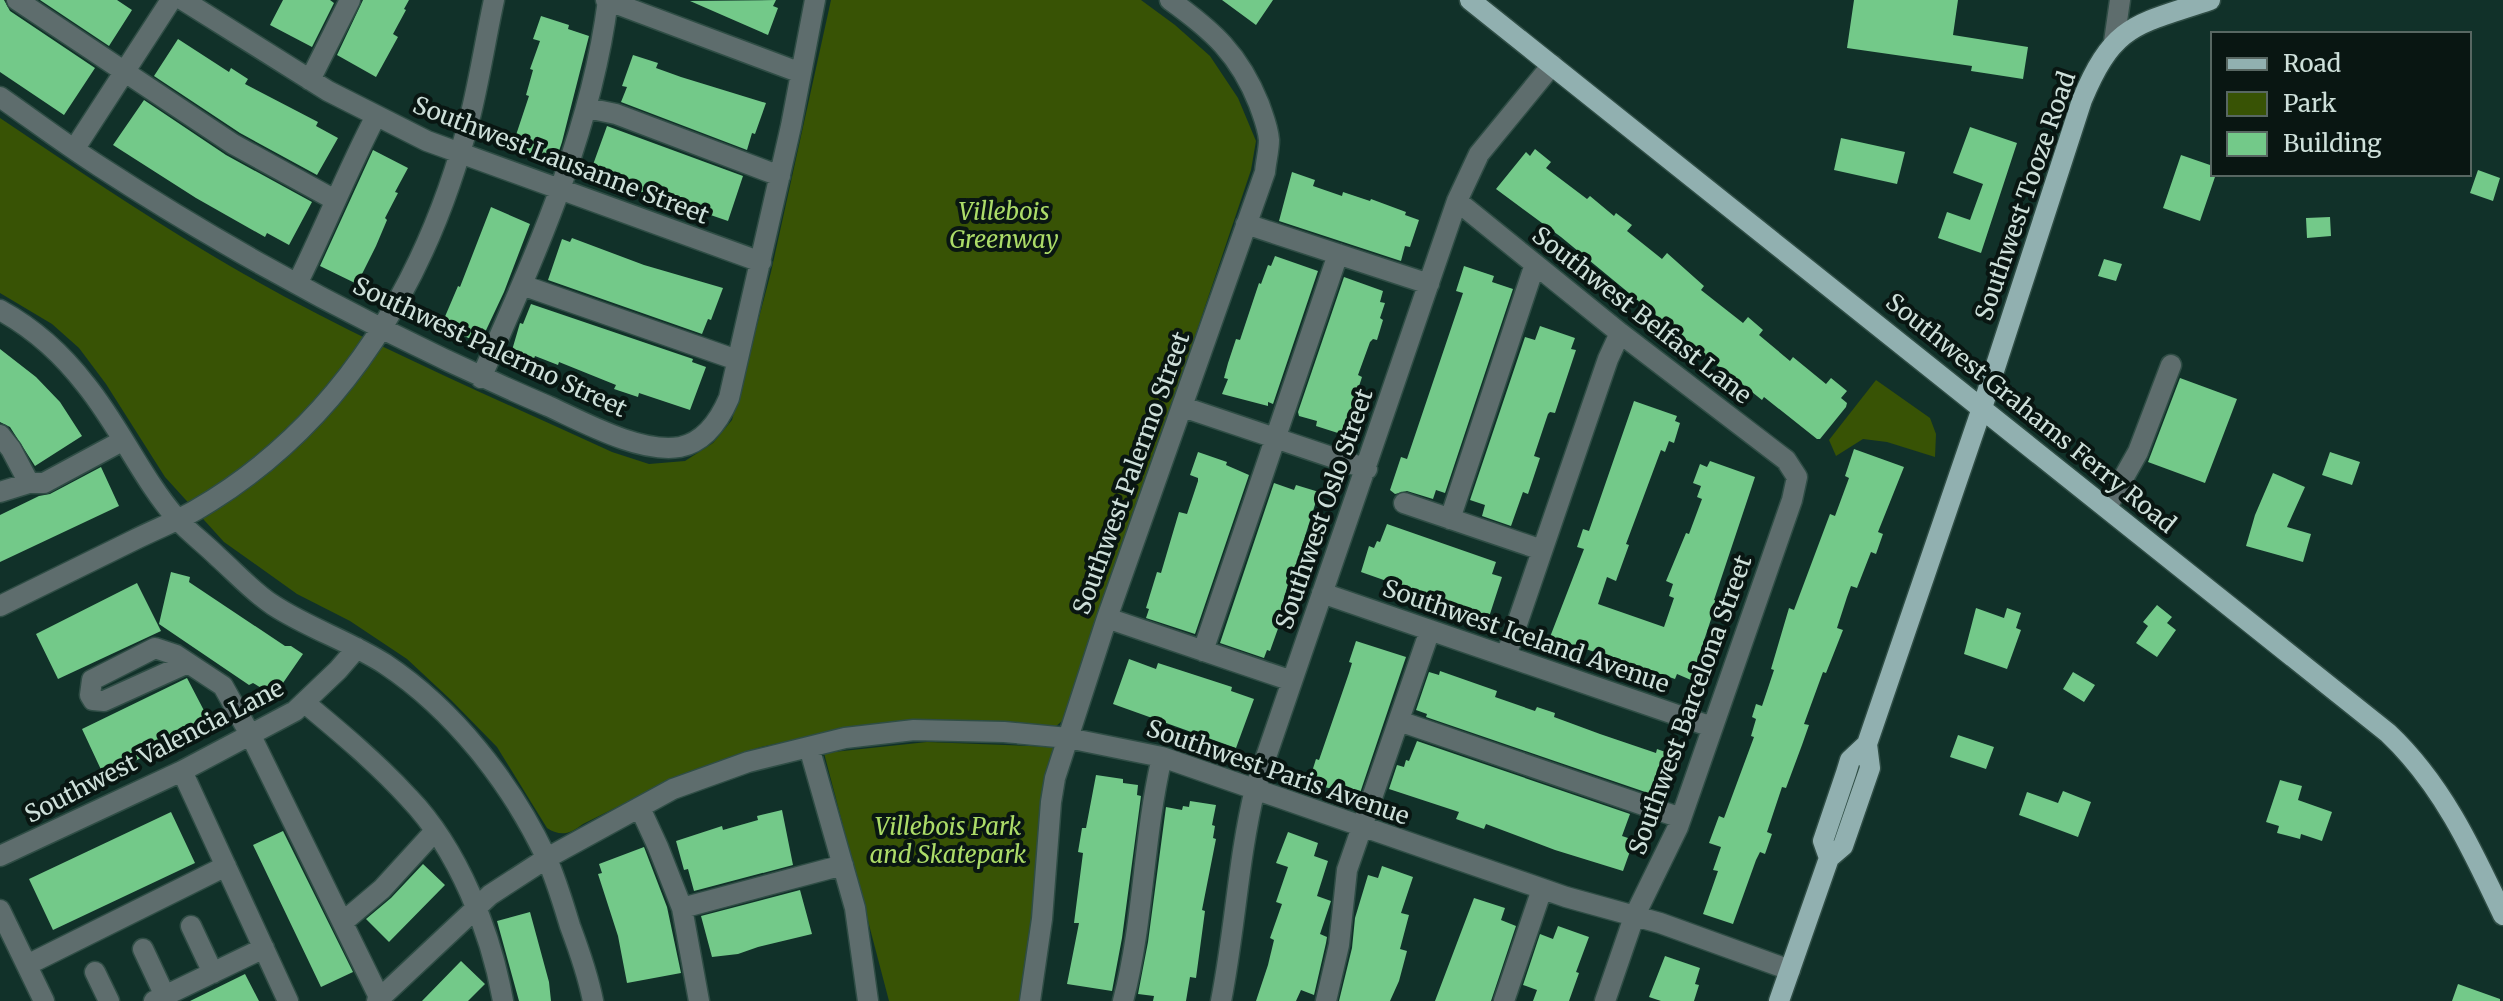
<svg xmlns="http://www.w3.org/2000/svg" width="2503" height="1001" font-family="Merriweather,serif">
<rect width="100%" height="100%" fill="#113129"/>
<path fill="#385305" d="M831 0H1141L1175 25 1210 56 1238 98 1256 141 1251 170 1074 696 1067 717 1055 727 830 732 761 747 713 763 659 786 583 824C570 834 561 837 547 828L497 747 451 700 407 659 350 621 297 594 224 542 165 477 106 384 79 348 52 324 0 293V118C76 169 151 220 230 266 352 337 483 393 612 452L649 464 685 461 713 443 732 420 771 272Z
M1876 380 1930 418 1936 434 1935 457 1887 442 1863 439 1836 456 1829 440Z
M927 742 1055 747 1038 912 1025 1001H889L824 753Z"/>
<path fill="#73c989" d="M0 0H4L10 11 95 68 64 115 0 72Z
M40 0H117L132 10 109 46Z
M283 0H330L334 3 312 47 270 25Z
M363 0H409L404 9 406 10 393 34 398 37 376 77 337 55Z
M776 0 773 6 778 8 768 35 690 1Z
M1222 0H1273L1256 25Z
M1854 0H1958L1953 35 2028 47 2023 79 1971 71 1972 66 1847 48Z
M541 16 569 25 568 29 589 36 562 142 556 160 552 159 551 163 519 153 520 150 512 147 529 96 526 95 533 70 530 69 540 41 533 39Z
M178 39 229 72 231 68 248 79 245 84 318 122 316 126 338 138 317 175 240 133 154 76Z
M633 55 658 63 656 68 681 77 766 103 755 134 752 133 747 150 621 102 627 87 622 86Z
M144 100 226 155 312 202 289 245 267 233 265 237 196 198 113 145Z
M607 126 743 176 728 221 696 210 695 215 670 206 671 203 590 173Z
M1970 127 2017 143 1981 253 1938 238 1947 212 1970 220 1983 184 1953 173Z
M1841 138 1905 152 1897 184 1834 170Z
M1535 149 1551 162 1546 168 1587 199 1590 196 1614 216 1616 213 1632 225 1627 231 1662 259 1667 253 1704 286 1701 290 1743 323 1748 317 1763 330 1759 335 1790 361 1793 357 1826 384 1831 378 1847 391 1841 398 1847 403 1846 407 1820 439H1817L1764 397 1762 400 1733 377 1732 378 1561 237 1496 189 1526 152 1530 156Z
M373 150 408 168 395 192 398 193 385 218 387 220 376 246 357 284 320 266Z
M2181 155 2213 166V174H2216L2200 221 2163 208Z
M2478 170 2500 178 2493 201 2470 193Z
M1292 172 1315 180 1313 186 1342 196 1343 192 1370 201 1371 199 1406 212 1405 215 1419 220 1410 247 1405 246 1401 261 1279 221Z
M491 207 530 224 504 292 480 343 441 326 458 286 460 287Z
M2330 217 2331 236 2307 238 2306 218Z
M572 238 644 265 723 288 711 320 708 319 702 334 548 280 562 239 570 242Z
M1275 256 1318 271 1273 404 1268 402V406L1222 394 1228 379 1224 378 1228 363 1236 339 1240 340 1259 283 1261 284 1268 265 1271 266Z
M2104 259 2122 264 2116 281 2098 276Z
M1464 266 1494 276 1492 282 1513 289 1445 493 1436 490 1433 499 1407 491 1395 494 1390 490 1401 457 1407 459 1463 293 1456 291Z
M1344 277 1383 291 1380 302 1385 303 1380 318 1383 320 1377 340 1373 339 1370 342 1358 375 1362 377 1348 420 1346 419 1341 434 1316 426 1317 421 1299 416 1298 412Z
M531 304 693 359 692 362 706 367 690 410 639 393 638 397 614 389 616 385 559 362 558 365 535 356 532 364 510 357 520 323 523 324Z
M1540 326 1575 338 1571 349 1576 350 1555 413 1550 412 1548 414 1534 456 1540 458 1528 494 1523 492 1511 526 1482 516 1485 505 1470 500 1525 337 1535 340Z
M0 349 36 377 60 402 82 436 35 466 10 427 0 422Z
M2180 378 2237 399 2205 483 2148 462Z
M1634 401 1677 416 1675 421 1680 423 1674 443 1669 441 1665 452 1661 450 1626 544 1629 545 1616 581 1607 577 1598 604 1664 627 1674 598 1669 596 1673 584 1666 581 1686 533 1689 534 1702 499 1697 497 1701 486 1693 483 1700 464 1707 467 1710 461 1755 477 1714 600 1717 601 1691 680 1677 674 1675 679 1550 637 1584 549 1577 547 1583 529 1589 531Z
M1854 449 1904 467 1878 532 1883 534 1876 554 1871 552 1857 588 1851 586 1847 597 1837 628 1843 630 1826 673 1823 672 1804 724 1809 725 1802 745 1786 788 1782 787 1767 832 1772 834 1765 854 1760 852 1756 860 1733 924 1703 914 1718 871 1713 870 1721 847 1709 843 1719 816 1724 818 1754 737 1751 736 1756 719 1752 717 1756 704 1762 706 1774 670 1771 669 1789 608 1794 610 1830 514 1835 516 1849 478 1845 476Z
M1198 452 1227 462 1226 465 1249 475 1195 634 1146 618 1149 609 1146 608 1157 572 1161 573 1179 512 1187 514 1198 481V478L1190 475Z
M2330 452 2360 462 2352 485 2322 475Z
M101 467 119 506 0 562V515L39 496 50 494Z
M2273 473 2305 487 2287 527 2311 534 2303 562 2246 546 2255 515Z
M1274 483 1294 490 1296 485 1319 492 1301 549 1305 551 1298 573 1293 571 1291 574 1281 608 1285 609 1270 651 1267 650 1264 658 1220 643Z
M1387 524 1496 562 1492 574 1502 577 1489 617 1361 572 1369 546 1374 548 1377 541 1380 542Z
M171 572 190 577 189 582 285 646H291L303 654 274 696 253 683 249 685 159 624Z
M137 583 161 631 58 679 36 634Z
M2157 605 2172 617 2167 623 2176 630 2157 657 2136 643 2148 626 2143 622Z
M1976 608 2004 618 2007 608 2021 613 2016 628 2021 630 2007 669 1964 654Z
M1356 641 1406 657 1359 796 1313 784 1315 780 1310 778 1316 759 1319 760 1349 673 1352 663 1349 662Z
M1129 659 1156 669 1158 663 1232 687 1231 691 1254 699 1236 748 1113 704Z
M1440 671 1497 691 1495 697 1535 711 1537 707 1555 713 1554 717 1600 734 1656 753 1657 749 1671 754 1657 796 1426 717 1427 714 1416 710 1429 672 1439 675Z
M2073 672 2095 685 2084 702 2063 689Z
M187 678 211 724 104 776 82 729Z
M1958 735 1994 747 1986 769 1950 757Z
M1417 741 1630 814 1622 836 1634 840 1623 871 1555 850 1486 824 1484 829 1456 819 1459 812 1389 789 1397 765 1404 767 1406 760 1409 761Z
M1096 775 1123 779V783L1138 785 1137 795 1141 796 1122 938 1112 991 1067 984 1079 923H1074L1083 853 1078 852 1082 828H1086Z
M2280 780 2302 786 2298 800 2332 812 2322 841 2301 834 2300 839 2277 833 2279 826 2266 822Z
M2063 791 2091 802 2078 837 2019 815 2027 792 2058 803Z
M1190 801 1216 805 1212 825 1215 826 1213 838 1216 839 1202 910 1205 911 1196 978 1190 977 1186 1001H1153L1154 996 1138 994 1148 942 1166 807 1182 810 1183 806 1189 807Z
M782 810 793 865 694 891 688 869 684 870 676 841 722 826 723 830 758 820 757 816Z
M171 812 195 863 53 930 29 879Z
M283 831 353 972 321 987 253 845Z
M1288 832 1318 843 1314 856 1328 861 1317 896 1331 901 1320 934 1327 937 1326 943 1314 995 1301 990 1296 1001H1256L1268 965 1274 940 1270 938 1282 904 1276 902 1288 867 1276 863Z
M644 847 667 907 681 973 627 983 618 936 598 874 602 873 599 864Z
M423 864 445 885 389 942 366 919 391 898Z
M1382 866 1413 877 1401 913 1409 915 1400 949 1407 951 1399 981 1390 1001H1339L1352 948 1355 918 1368 875 1378 878Z
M800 890 812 934 758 947 738 954 712 957 701 916Z
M1474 898 1505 908 1501 920 1516 926 1491 1001H1435Z
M530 912 549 982 551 1001H519L497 921Z
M1558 926 1589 937 1576 972 1579 973 1569 1001H1533L1537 990 1523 985 1540 934 1553 939Z
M1665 956 1700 968 1695 984 1699 985 1694 1001H1661L1649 997Z
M461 961 485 984 468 1001H422Z
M245 974 259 1001H190Z
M2458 984 2500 999V1001H2452Z"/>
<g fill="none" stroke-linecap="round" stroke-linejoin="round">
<defs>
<path id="minor" d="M17 0 233 144 335 200
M183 0 328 91 427 141 761 262
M606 0 801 73
M2114 42 2120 0
M310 80 350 0
M0 97C33 120 66 145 99 166 242 259 392 339 548 406 583 422 641 454 680 447 705 442 720 419 729 398L791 126 815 0
M587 108 616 114 780 176
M75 148 171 0
M1457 201 1620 333 1786 460 1797 477 1792 500 1678 827 1634 917 1605 1001
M1246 224 1429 284
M297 284C325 228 347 171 376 116
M522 285 737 360
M0 310C33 328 63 355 86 385 120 427 142 479 178 520 190 533 205 544 218 557 236 573 253 592 273 605 308 628 349 641 385 664 454 710 511 783 546 857 556 879 563 903 570 926 579 950 588 975 593 1001
M481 378C535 255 591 134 608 0
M1183 407 1367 469
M0 435 11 449 29 483
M0 492 29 483H44L122 441
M1404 503 1542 550
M2107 507 2138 452 2171 365
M1450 519 1535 264
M1322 593 1712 727
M0 606C45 584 91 561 136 539 156 529 177 521 196 510 344 424 430 276 471 113 480 76 486 37 494 0
M1107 618 1292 681
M1203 651 1338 254
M1506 656 1608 359 1620 333
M188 663 104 701 93 700 90 695 92 680 155 648 176 655 223 686 251 736 381 1001
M305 703C341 733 377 763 409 798 458 849 491 932 503 1001
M1399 721 1681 818
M809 747 855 908 868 1001
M182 771 288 1001
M640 808 658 847 682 908 699 1001
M0 856 182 771 295 711 338 670 357 648
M682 908 843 865
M0 910 44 1001
M343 922 382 889 435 831
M191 926 213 973
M143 949 165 996
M27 965 226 866
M95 972 109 1001
M154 1001 264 948
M377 1001 490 895 547 858 673 789 748 762 845 738 914 730 1004 732 1068 738 1162 757 1566 897 1660 923 1790 970
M1030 1001 1042 919 1051 802 1055 778 1107 618 1265 172C1266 161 1269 150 1269 140 1268 127 1263 116 1259 104 1239 54 1213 31 1170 0
M1123 1001C1144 921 1143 838 1162 757
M1221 1001C1235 931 1238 859 1255 789L1457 201 1479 154 1552 65
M1326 1001 1339 945 1347 870 1430 630
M1504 1001 1542 889"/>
<path id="major" d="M1470 0 2388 733C2442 784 2472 849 2503 915
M1829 858 1823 841 1846 773 1850 760 1867 744
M1779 1001 1829 858 1843 846 1870 768 1867 744 1982 408 2082 100C2114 23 2136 25 2210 0"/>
</defs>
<use href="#minor" stroke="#2f4d45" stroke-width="23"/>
<use href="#major" stroke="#2f4d45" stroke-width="23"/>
<use href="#minor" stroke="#5e6d6d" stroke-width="20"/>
<use href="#major" stroke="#91b0b0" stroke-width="20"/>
</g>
<g text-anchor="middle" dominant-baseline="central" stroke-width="8" stroke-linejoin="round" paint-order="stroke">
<g font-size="24" fill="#cee0da" stroke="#091612">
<text transform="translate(561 160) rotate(21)">Southwest Lausanne Street</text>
<text transform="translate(2025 196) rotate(-71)">Southwest Tooze Road</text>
<text transform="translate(1642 315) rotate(38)">Southwest Belfast Lane</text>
<text transform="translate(490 347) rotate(25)">Southwest Palermo Street</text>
<text transform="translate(2031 413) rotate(39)">Southwest Grahams Ferry Road</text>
<text transform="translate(1131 473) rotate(-70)">Southwest Palermo Street</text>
<text transform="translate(1324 509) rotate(-71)">Southwest Oslo Street</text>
<text transform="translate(1526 636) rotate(19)">Southwest Iceland Avenue</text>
<text transform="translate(1690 705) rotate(-70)">Southwest Barcelona Street</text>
<text transform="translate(154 751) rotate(-27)">Southwest Valencia Lane</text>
<text transform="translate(1278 772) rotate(19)">Southwest Paris Avenue</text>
</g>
<g font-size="24" font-style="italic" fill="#acdc68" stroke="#091612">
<text x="1004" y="211">Villebois<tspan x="1004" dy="28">Greenway</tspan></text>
<text x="948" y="826">Villebois Park<tspan x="948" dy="28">and Skatepark</tspan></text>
</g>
</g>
<rect x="2211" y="32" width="260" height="144" fill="#091612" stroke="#586762" stroke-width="2"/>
<rect x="2227" y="58" width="40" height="12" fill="#91b0b0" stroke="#586762" stroke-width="2"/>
<text x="2283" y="72" font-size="24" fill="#cee0da">Road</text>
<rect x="2227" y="92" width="40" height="24" fill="#385305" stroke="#586762" stroke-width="2"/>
<text x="2283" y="112" font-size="24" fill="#cee0da">Park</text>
<rect x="2227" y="132" width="40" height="24" fill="#73c989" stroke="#586762" stroke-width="2"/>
<text x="2283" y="152" font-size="24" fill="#cee0da">Building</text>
</svg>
